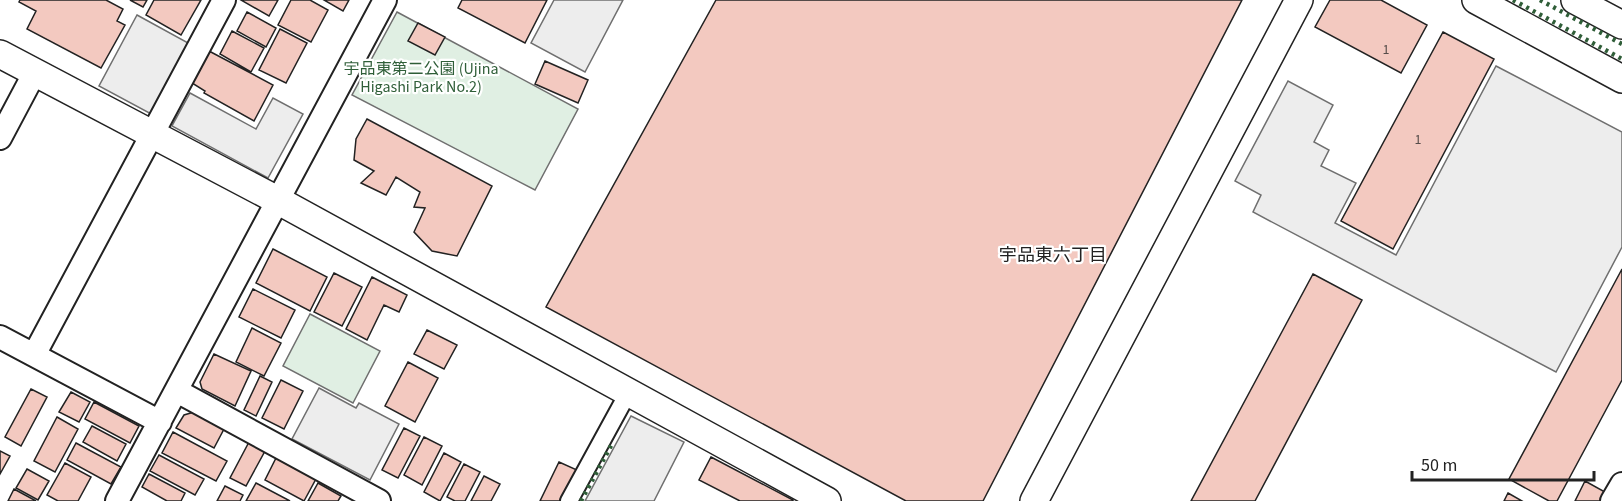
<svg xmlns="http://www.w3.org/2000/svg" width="1622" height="501" font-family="'Source Sans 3','Noto Sans JP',sans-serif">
<rect width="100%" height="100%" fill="#fff"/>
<path fill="#e0efe3" stroke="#6f6f6f" stroke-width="1.5" d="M397 12 578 109 535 190 352 95Z
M310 314 380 351 353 403 283 366Z"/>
<path fill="#ededed" stroke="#6f6f6f" stroke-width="1.5" d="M554 0H623L585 72 531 43Z
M137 15 190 44 153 115 99 86Z
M1496 66 1622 132V247L1556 372 1253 212 1261 195 1235 181 1288 81 1333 105 1314 142 1329 150 1321 166 1356 183 1335 223 1396 255Z
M190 93 256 129 273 98 303 114 268 178 172 126Z
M319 388 356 408 359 403 399 424 370 480 292 439Z
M631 416 684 442 654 501H585Z"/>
<path fill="#f3c9c0" stroke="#222" stroke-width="1.5" d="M20 0H106L123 9 117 21 125 25 101 68 27 29 36 11 19 2Z
M130 0H147L143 7Z
M154 0H201L181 35 146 15Z
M241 0H278L269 16Z
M291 0H310L328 10 311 42 278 25Z
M324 0H349L343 11Z
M462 0H547L525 43 458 8Z
M716 0H1242L983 501H906L546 307Z
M1330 0H1381L1427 25 1401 73 1315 27Z
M247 12 276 28 266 47 237 31Z
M418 23 445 37 435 55 408 41Z
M280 29 307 43 286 83 259 70Z
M232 31 264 48 251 72 220 54Z
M1443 32 1494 59 1393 249 1341 221Z
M209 51 273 85 254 121 204 93 205 91 192 83Z
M545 61 588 80 578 103 535 84Z
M367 119 492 186 457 256 432 251 414 232 425 208 414 207 420 192 396 177 386 195 361 183 374 171 354 160 356 139Z
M273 249 327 277 310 311 256 283Z
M1622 269V380L1557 501H1549L1509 479Z
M334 273 362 287 342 326 314 312Z
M1313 274 1362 300 1255 501H1191Z
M372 277 407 295 399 312 384 305 367 340 346 329Z
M253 289 295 310 281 338 239 317Z
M252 328 281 343 264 376 236 362Z
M427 330 457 345 444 369 414 354Z
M214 354 251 371 235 406 202 389 200 382Z
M408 362 438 378 415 422 385 406Z
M260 376 272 382 256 416 244 410Z
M281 380 303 391 284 429 262 418Z
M31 389 47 397 21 446 5 437Z
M71 392 90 402 79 422 59 412Z
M94 402 139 426 130 443 85 419Z
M194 412 224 429 214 448 176 428 184 415Z
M57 417 78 429 55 472 34 461Z
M92 426 126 444 117 461 83 442Z
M404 428 420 436 398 478 382 470Z
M173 432 227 461 216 481 162 453Z
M424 437 442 446 422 485 404 475Z
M249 442 265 451 246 486 230 478Z
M76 443 121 467 111 484 67 460Z
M0 451 10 456 0 474Z
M444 453 461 462 440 501 424 492Z
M159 455 204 479 195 495 150 471Z
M277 456 317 477 304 501 265 480Z
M711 457 793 500V501H740L699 480Z
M559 462 577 470 562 501H540Z
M65 463 91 477 78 501H58L47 495Z
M464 464 480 472 465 501H455L447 497Z
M27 469 49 481 38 500 16 488Z
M149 474 185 493 181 501H167L142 487Z
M484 476 500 484 491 501H471Z
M1585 481 1605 492 1601 501H1575Z
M256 483 290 501H246Z
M318 483 341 496 338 501H308Z
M225 486 243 495 240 501H217Z
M14 489 36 501H8Z
M1508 493 1522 501H1504Z"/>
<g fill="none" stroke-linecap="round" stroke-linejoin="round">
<defs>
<path id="pedestrian" d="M569 501 628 393"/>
<path id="minor" d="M0 138 35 72
M0 337 160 422
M34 355 224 0
M177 391 379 501
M117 501 385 0
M1612 501 1622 484"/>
<path id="tertiary" d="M1476 0 1622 79
M1575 0 1622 25
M0 54 279 201 827 501
M1034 501 1299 0"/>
</defs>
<use href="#pedestrian" stroke="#222" stroke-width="20"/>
<use href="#minor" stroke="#222" stroke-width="26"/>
<use href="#tertiary" stroke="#222" stroke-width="30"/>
<use href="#pedestrian" stroke="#fff" stroke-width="16"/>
<use href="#minor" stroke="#fff" stroke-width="22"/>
<use href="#tertiary" stroke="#fff" stroke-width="27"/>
<path stroke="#2f5e38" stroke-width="4.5" stroke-dasharray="3 4.5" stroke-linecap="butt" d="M1513 0 1622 59
M1540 0 1622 44
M581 501 613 442"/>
</g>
<g text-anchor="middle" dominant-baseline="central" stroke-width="4.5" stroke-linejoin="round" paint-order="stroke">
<g font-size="14" fill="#564c4a">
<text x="1386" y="50">1</text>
<text x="1418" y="140">1</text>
</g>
<g font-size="16" fill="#2f5e38" stroke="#fff">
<text x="421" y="69">宇品東第二公園 (Ujina<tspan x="421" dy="18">Higashi Park No.2)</tspan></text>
</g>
<g font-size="18" fill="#222" stroke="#fff">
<text x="1053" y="255">宇品東六丁目</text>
</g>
</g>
<path d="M1412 471v9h182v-9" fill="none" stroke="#222222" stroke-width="3"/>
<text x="1421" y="471" font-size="18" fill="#222222" stroke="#ffffff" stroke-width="4.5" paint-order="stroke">50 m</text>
</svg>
